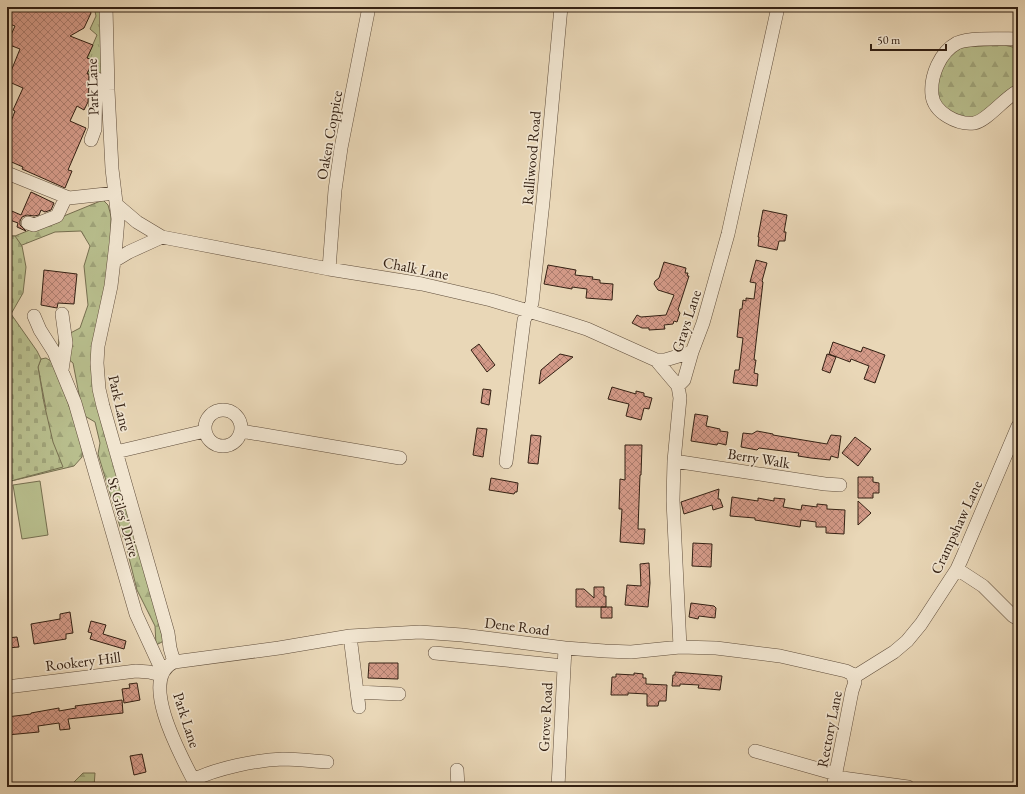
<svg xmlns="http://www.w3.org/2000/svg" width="1025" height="794" font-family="'EB Garamond',serif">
<defs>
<pattern id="grass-tufts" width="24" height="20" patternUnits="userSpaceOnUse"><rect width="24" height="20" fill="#b8be8d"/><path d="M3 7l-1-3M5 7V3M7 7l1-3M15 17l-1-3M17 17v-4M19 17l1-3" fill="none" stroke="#9fa379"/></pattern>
<pattern id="forest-firs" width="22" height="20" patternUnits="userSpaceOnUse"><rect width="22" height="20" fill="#b8be8d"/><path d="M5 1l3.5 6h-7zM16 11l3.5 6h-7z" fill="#9fa379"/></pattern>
<pattern id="cemetery-stones" width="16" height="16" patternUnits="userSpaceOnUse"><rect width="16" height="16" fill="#b8be8d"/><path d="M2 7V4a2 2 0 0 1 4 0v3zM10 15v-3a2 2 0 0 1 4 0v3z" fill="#9fa379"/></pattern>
<pattern id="building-cross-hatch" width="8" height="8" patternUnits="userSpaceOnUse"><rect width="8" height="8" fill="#d49a88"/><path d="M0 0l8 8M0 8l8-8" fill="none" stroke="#ad7d6e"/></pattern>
</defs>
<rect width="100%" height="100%" fill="#e9d7b7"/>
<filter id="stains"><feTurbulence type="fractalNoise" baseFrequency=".005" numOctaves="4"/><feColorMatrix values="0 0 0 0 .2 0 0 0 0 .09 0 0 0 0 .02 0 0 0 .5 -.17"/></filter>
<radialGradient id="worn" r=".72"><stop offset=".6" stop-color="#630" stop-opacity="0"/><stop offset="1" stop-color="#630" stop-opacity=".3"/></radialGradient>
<path fill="url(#grass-tufts)" stroke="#766f50" d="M94 7H100L103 111H98L97 78 87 74 93 61 87 58 97 35 90 29 96 16Z"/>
<path fill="url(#forest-firs)" stroke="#766f50" d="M1004 45 1017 48 1018 86 977 118 958 117 947 110 936 98V73L949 57 959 47Z
M103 200 108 205 111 216V255L92 374 163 639 162 642 156 645 155 626 137 590 127 550 98 454 100 443 95 422 83 415 73 363 58 351 59 339 80 328 88 305 84 266 90 246 81 231 55 232 7 251V236H15Z
M46 358 54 363 83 445 82 457 74 466 7 482 46 409 38 367 41 359Z
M83 773H95L94 787H69Z"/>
<path fill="url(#cemetery-stones)" stroke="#766f50" d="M7 236H15L22 246 26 267 23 293 11 314 37 351 41 359 38 367 44 403 53 442 63 467 7 482Z"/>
<path fill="#b8be8d" stroke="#766f50" d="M40 481 48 535 22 539 13 485Z"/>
<path fill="url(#building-cross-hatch)" stroke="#332013" d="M7 7H89L91 13 84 28 70 36 93 45 87 58 93 60 87 74H89L88 102 84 110 77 106 70 121 86 128 68 170 72 171 65 188 22 169 23 167 7 160V132L15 111 13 110 23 88 7 81 20 49 7 44 15 26 7 23Z
M31 192 54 203 51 210 45 212 41 210 39 215 34 216 27 215 22 217 20 221V225L26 231 17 227 18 223 7 219V209L21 215Z
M763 210 787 215 784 232H786L785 241H779L777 250 758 246 759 237H758Z
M756 260 767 263 762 281 763 282 754 360H756L754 373 758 374 757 386 733 383 735 370H739L743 338 737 337 740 309H742L743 300 746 301V298L754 299 756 283 750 282Z
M664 262 686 268 685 273H688L687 276H689L678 310 680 313 677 322 674 321 673 324 664 325 665 329 649 330V328H642L632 323 637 315 641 317 666 315 674 295 658 290 654 284 655 281 659 278Z
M548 265 576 270 575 275 593 277 592 279 600 280V283L613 284 612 300 586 298 587 289 572 287V289L544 284Z
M44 270 77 274 74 304 58 303 57 308 41 305Z
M833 342 861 352 863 347 885 355 875 383 864 379 869 366 851 359 850 362 829 354Z
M479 344 495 365 487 372 471 350Z
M560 354 573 357 539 384 541 370Z
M827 354 836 357 830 373 822 370Z
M612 387 636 394V391L644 393V396L652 398 649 409 644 408 641 420 626 416 629 404 608 399Z
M483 389 491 390 489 405 481 403Z
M695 414 708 416 706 426 720 429V431L728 432 726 445 718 443 717 445 691 441Z
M477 428 487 429 483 457 473 455Z
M757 431 773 434V435L827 444 831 435 841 436 838 458 831 456 830 460 811 458 798 456 799 453 759 448 757 450 741 447 743 433 752 434Z
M531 435 541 436 538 464 528 463Z
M855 437 871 449 858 466 842 453Z
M625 445H642L641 475H640L638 529H645L644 544 620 542 622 509H619L620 479 625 480Z
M858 477H873V482L879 483V493H873V498H858Z
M491 478 518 483 517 492H515L514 494 489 490Z
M719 489 718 499H720L723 507 713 510 712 505 684 514 681 502Z
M732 497 758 501V498L774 501V498L785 499 783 507 801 510 802 505 817 507V504L827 505V509L845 510 844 534 826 533V527H816V522L801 520 800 527 755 520V518L730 516Z
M858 501 871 513 858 525Z
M693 543 712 544 711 567 692 566Z
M649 563 650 583 648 607 625 605 627 585 641 586 640 564Z
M594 587H604V596H606V607H576V589H584L594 598Z
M691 603 714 606 716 608 715 618 699 616 698 619 689 617Z
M601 607H612V618H601Z
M70 612 73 633 66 634V639L34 644 31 624 60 619V614Z
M91 621 106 625 103 634 126 641 124 649 90 639 92 633 88 632Z
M17 637 19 647 7 648V638Z
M369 663H398V679L368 678Z
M675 672 722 676 720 690 698 688 699 685 680 684V686H672L673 675H675Z
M634 673 643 674V678H646V684L667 685 666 701H659L658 706H647V694L628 693V695H611L612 677H616V674L634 675Z
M137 683 140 700 124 703 122 689 130 688 129 684Z
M122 700 123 713 68 719 70 729 60 730 59 723 38 726 39 732 7 735V717L31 714V713L59 708V711L76 708 75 706Z
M142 754 146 772 134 775 130 756Z"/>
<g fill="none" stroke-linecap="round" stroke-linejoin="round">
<defs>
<path id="minor" d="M106 7 108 90 112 169 118 219 116 243 111 286 98 346 97 363 99 389 103 406 168 633 170 648 174 662
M1018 39C1003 39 970 37 957 43 940 52 930 76 932 95 934 113 958 125 974 123 987 121 1004 98 1018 91
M91 140 95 129 96 78
M7 173 69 198 115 193
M117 205 137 222 162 237
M28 223 34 225 57 216 66 197
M114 261 129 252 162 237 329 269 422 284 491 300 562 321 587 329 656 360 678 386
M329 269 335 190 341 148 369 7
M62 314 66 343 62 370
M34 316 40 330 54 352 75 403 136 614 159 664 164 669
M656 360H665L692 352
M678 386 684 380 692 352 703 323 728 234 778 7
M678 386 680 398 674 461 673 500 680 647
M205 428a18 18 0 1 1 36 0a18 18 0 1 1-36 0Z
M241 431 400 458
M116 452 205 431
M674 461 825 484 840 485
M506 462 524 320 532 303 543 202 561 7
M957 569 983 586 1013 616 1018 619
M350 636 357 692 399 694
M435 653 564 666
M854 677 894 652 907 641 921 624 957 569 962 558 1018 426
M7 687 136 671 149 672 161 675
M357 692 359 707
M755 751 836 774
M457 770 458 787
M835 777 908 787
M193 780C217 768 257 760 283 759 298 759 312 761 327 762
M197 787C185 763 136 679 174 662L279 648 350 636 420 632 462 635 565 648 605 651 631 652 680 647 716 648 780 656 846 671 852 674 855 682 852 691 844 732 833 787
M558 787 565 648"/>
</defs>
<use href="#minor" stroke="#604e3c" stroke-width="14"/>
<use href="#minor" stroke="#f1e5d0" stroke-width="13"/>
</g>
<g text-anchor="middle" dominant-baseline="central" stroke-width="3.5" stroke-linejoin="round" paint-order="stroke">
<g font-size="15" fill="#332013" stroke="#f1e5d0">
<text transform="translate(92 87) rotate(-92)">Park Lane</text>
<text transform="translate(329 135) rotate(-80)">Oaken Coppice</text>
<text transform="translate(531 158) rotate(-85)">Ralliwood Road</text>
<text transform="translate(416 268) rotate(11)">Chalk Lane</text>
<text transform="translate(686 321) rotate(-72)">Grays Lane</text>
<text transform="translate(120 403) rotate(77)">Park Lane</text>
<text transform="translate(759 458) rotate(9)">Berry Walk</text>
<text transform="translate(124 517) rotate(74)">St Giles' Drive</text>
<text transform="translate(956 527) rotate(-65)">Crampshaw Lane</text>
<text transform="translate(517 626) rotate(7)">Dene Road</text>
<text transform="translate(83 661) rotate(-7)">Rookery Hill</text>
<text transform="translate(545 717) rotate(-87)">Grove Road</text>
<text transform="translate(187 720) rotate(72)">Park Lane</text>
<text transform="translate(829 729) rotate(-79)">Rectory Lane</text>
</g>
</g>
<rect width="1025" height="794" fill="none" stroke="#e9d7b7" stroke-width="24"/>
<rect x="8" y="8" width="1009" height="778" fill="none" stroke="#332013" stroke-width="2"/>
<rect x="12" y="12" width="1001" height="770" fill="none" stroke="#332013"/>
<path d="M871 44v6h75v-6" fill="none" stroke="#332013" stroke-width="2"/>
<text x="877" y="44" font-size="12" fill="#332013" stroke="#f1e5d0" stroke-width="3" paint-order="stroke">50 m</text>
<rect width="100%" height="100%" filter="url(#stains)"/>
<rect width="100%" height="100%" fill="url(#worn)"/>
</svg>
